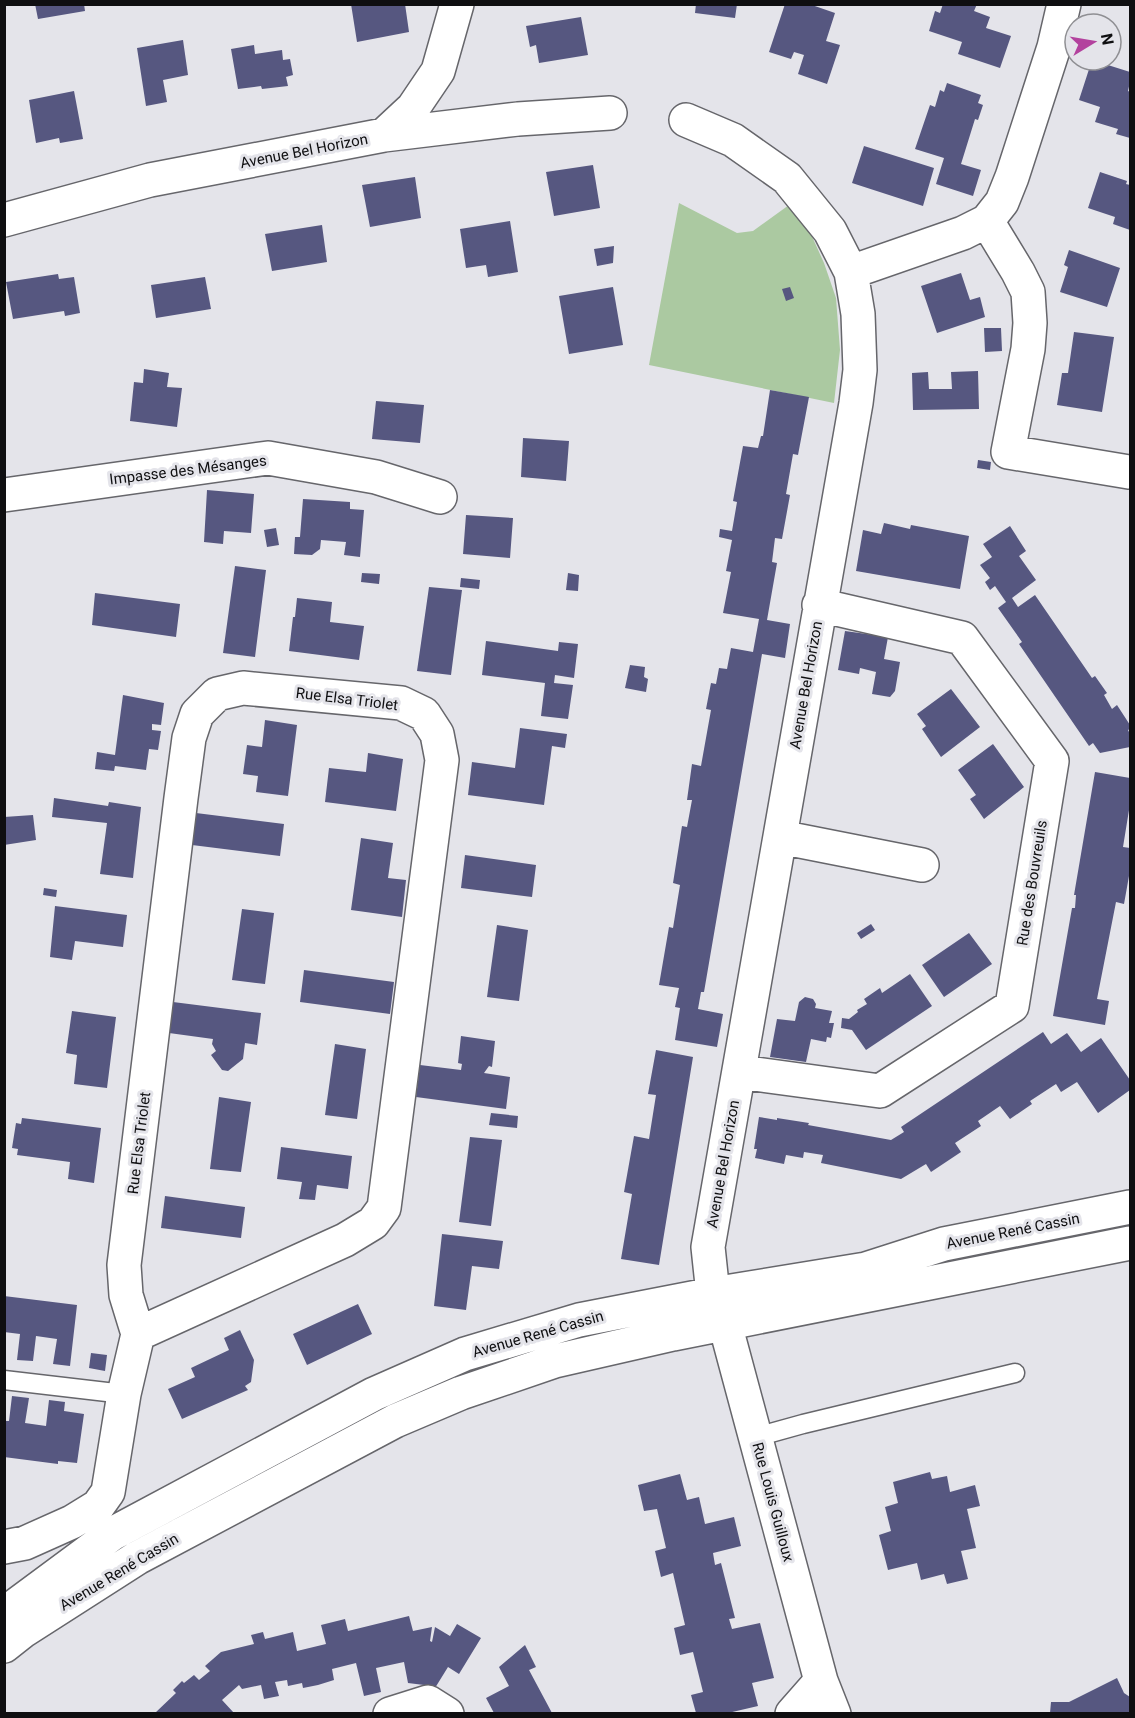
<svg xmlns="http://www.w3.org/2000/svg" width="1135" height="1718" font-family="Roboto,sans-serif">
<rect width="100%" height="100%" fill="#e4e4ea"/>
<path fill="#abc9a1" d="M679 203 737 233 753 231 789 205 810 232 824 263 836 298 840 350 834 403 649 365Z"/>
<path fill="#565780" d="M35 4H84L85 11 38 19Z
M351 4H405L409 32 357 42Z
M696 4H737L735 18 695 13Z
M785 4H809L835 13 826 41 840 45 827 84 798 74 804 55 794 52 791 59 769 52Z
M943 4H977L974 11 990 17 986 28 1011 36 1000 68 958 54 962 42 929 31 935 11 940 13Z
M581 17 588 55 539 63 536 45 530 47 526 26Z
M183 40 188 75 163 80 167 102 146 106 137 48Z
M254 45 255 54 282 50 283 60 290 59 293 75 286 77 288 86 262 89 261 86 238 89 231 49Z
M1092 60 1130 72V82L1128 91 1130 92V138L1116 134 1118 129 1095 122 1100 107 1079 100Z
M947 83 981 95 978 103 983 105 978 120 975 119 961 164 981 170 973 196 936 184 944 158 915 149 930 105 935 107 940 90 944 92Z
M74 91 83 139 60 143 59 138 36 143 29 100Z
M864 146 934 168 923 206 852 183Z
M593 165 600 208 554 216 546 172Z
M1100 172 1127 181 1126 184 1130 185V230L1113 224 1115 217 1088 208Z
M415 177 421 218 370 227 362 185Z
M510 221 518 272 488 277 486 265 466 268 460 229Z
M322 225 327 262 272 271 265 234Z
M614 246 613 263 597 266 594 249Z
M1069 250 1120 268 1107 307 1060 292 1068 267 1064 265Z
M961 273 970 300 980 297 985 317 937 333 921 286Z
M58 274 59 279 74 277 80 313 65 316 64 311 13 319 6 282Z
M205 277 211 309 156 318 151 285Z
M613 287 623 345 569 354 559 296Z
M790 287 794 298 786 301 782 289Z
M984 328H1001L1002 351 985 352Z
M1074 332 1114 337 1102 412 1057 405 1062 373H1068Z
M144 369 169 373 167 387 182 388 177 427 130 421 134 382 143 383Z
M978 371 979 409 913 410 912 373 928 372 929 389H952L951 372Z
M770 390 809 397 798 455 793 454 786 494 790 495 782 539 775 538 772 562 777 563 767 620 790 624 785 658 762 654 704 992H701L698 1009 723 1014 717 1047 675 1040 680 1008 675 1007 679 988 659 985 669 927 673 928 680 885 673 883 682 826 687 827 692 800H687L692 764 701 766 711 710 706 709 711 683 716 684 719 668 727 669 731 648 753 652 759 619 723 613 731 572 726 571 732 540 719 537 720 529 732 531 737 502 733 501 743 446 758 448 761 436H763Z
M376 401 424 405 420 443 372 439Z
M523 438 569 441 566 481 521 477Z
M978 460 991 462 990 470 977 468Z
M207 490 254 494 251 533 224 531 223 544 204 542Z
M303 499 350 502V509L364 510 360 557 344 555 346 542 321 540 320 549 312 555 294 554 295 537H300Z
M466 515 513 518 510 558 463 554Z
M884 523 910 529 911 525 969 536 960 589 856 571 863 530 881 534Z
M1010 526 1026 551 1019 556 1036 580 1012 598 1018 607 1035 595 1092 678 1095 676 1107 693 1104 695 1112 709 1117 705 1130 725V729L1128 730 1130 734V747L1100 753 1093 743 1089 746 1019 644 1022 642 998 608 1006 602 995 586 990 590 985 582 990 578 980 565 992 557 983 544Z
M276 528 279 545 267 547 264 530Z
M235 566 266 570 255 657 223 653Z
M362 573 380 574 379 584 361 582Z
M568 573 579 575 578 591 566 590Z
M461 578 480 580 479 589 460 587Z
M429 587 462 590 451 675 417 671Z
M95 593 180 604 176 637 92 625Z
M297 598 332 602 330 622 364 626 359 660 289 651 293 617H295Z
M845 631 888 637 884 659 900 662 895 691 890 697 872 694 876 672 860 668 859 674 838 670Z
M486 641 558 651 559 642 578 644 574 678 555 675 554 683 573 685 568 719 541 716 545 683 482 675Z
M630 665 645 667 644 677 648 679 646 692 625 688Z
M951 689 980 727 941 757 922 729 926 726 917 714Z
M123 695 164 703 161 725 152 724V730L161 731 158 750 149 749 146 770 115 766 114 771 95 769 97 752 115 755Z
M265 720 297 725 288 796 256 792 258 776 243 774 247 745 262 747Z
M520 728 567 734 565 748 552 746 544 805 468 795 472 762 515 768Z
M993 744 1024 787 984 819 970 799 976 795 958 770Z
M368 753 403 759 396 811 325 802 329 768 366 772Z
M1095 772 1130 778V804L1123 847 1130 848V876H1129L1124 904 1116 902 1097 999 1109 1001 1105 1025 1053 1016 1072 908H1075L1076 895H1074Z
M54 798 108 806 109 802 141 807 133 878 100 874 107 823 52 817Z
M196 813 284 824 280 856 192 845Z
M33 815 36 840 4 845V817Z
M361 838 393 843 388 878 406 880 402 917 351 910Z
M465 855 536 865 532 897 461 888Z
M44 888 57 890 56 897 43 895Z
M55 906 127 915 123 947 75 941 72 960 50 957Z
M242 909 274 913 265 984 232 980Z
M871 924 875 930 861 939 857 933Z
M497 925 528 930 519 1001 487 997Z
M969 933 992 964 944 997 922 965Z
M304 970 394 982 390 1014 300 1002Z
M910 974 932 1006 866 1050 852 1030 841 1028 842 1018 849 1019 858 1012 857 1010 867 1004 864 999 880 988 882 993Z
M805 997 813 999 816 1004 815 1008 832 1011 829 1023H834L831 1038 827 1037 826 1042 811 1039 806 1062 770 1057 777 1019 795 1021 799 1002Z
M173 1002 261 1013 257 1045 245 1043 243 1059 228 1071 222 1070 211 1055 216 1051 212 1044 213 1039 169 1033Z
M72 1011 116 1017 107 1088 74 1084 77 1055 66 1053Z
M1043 1032 1051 1044 1067 1033 1081 1052 1101 1038 1130 1080V1090L1098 1113 1077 1082 1061 1092 1056 1084 1030 1101 1032 1104 1010 1119 1000 1106 978 1121 981 1126 955 1143 961 1152 931 1172 926 1164 901 1179 821 1163 823 1155 804 1152 803 1158 786 1155 784 1164 755 1158 757 1149H754L759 1117 777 1120V1118L809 1123 808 1125 891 1140 904 1132 901 1127Z
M461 1036 495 1041 492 1067 489 1066 484 1073 510 1077 506 1109 416 1097 420 1065 461 1070 462 1064 458 1063Z
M335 1044 366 1049 357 1119 325 1115Z
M656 1050 693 1057 659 1265 621 1259 632 1194 624 1192 634 1136 649 1139 656 1095 648 1094Z
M219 1097 251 1102 241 1172 210 1169Z
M491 1113 518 1116 517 1128 489 1125Z
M22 1118 101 1128 94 1183 68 1179 70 1162 17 1155 18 1149 12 1148 16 1123 21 1124Z
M470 1137 502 1140 491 1226 459 1222Z
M281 1147 352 1156 348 1189 317 1185 315 1200 299 1199 302 1182 277 1179Z
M165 1196 245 1207 241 1238 161 1228Z
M442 1234 503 1241 499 1269 472 1266 466 1310 434 1306Z
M4 1296 77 1305 70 1366 53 1364 57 1339 36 1336 33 1361 17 1360 20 1334 4 1332Z
M358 1304 372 1334 307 1365 293 1334Z
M240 1330 254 1360 251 1382 245 1386 248 1390 182 1419 168 1389 195 1377 191 1368 229 1350 224 1338Z
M91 1353 107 1355 105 1371 89 1368Z
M12 1396 29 1398 25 1423 46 1426 49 1400 65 1402 64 1411 84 1414 77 1463 58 1461V1464L4 1457V1421H9Z
M930 1472 932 1479 947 1476 950 1492 975 1485 980 1506 967 1509 976 1548 961 1551 968 1579 947 1584 944 1574 921 1580 917 1563 888 1570 879 1535 891 1531 885 1507 898 1503 893 1482Z
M680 1474 687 1500 699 1497 705 1524 734 1517 741 1546 713 1553 715 1565 721 1563 735 1618 729 1619 732 1629 760 1623 774 1678 752 1683 758 1706 728 1713H696L691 1695 703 1692 693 1652 680 1655 674 1628 685 1625 673 1573 661 1577 655 1551 666 1548 657 1509 644 1511 638 1485Z
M409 1616 413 1631 432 1627 430 1641 432 1642 435 1627 450 1636 457 1624 481 1638 459 1674 448 1667 435 1688 424 1685 408 1683 404 1662 376 1668 381 1692 364 1696 356 1663 332 1669 334 1680 318 1685 303 1688 302 1683 288 1686 287 1680 275 1682 279 1696 264 1699 261 1685 242 1689 239 1685 222 1700 234 1713H155L176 1693 173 1690 182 1681 184 1683 194 1675 199 1680 210 1671 205 1666 221 1652 254 1644 251 1635 263 1632 265 1639 293 1632 297 1651 326 1644 321 1625 345 1619 348 1631Z
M525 1645 536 1667 529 1670 552 1713H494L486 1698 509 1686 499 1667Z
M1117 1678 1124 1693 1130 1697V1713H1050L1051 1702H1069Z"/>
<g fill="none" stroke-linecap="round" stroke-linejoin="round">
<defs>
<path id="lane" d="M4 1380 124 1394
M756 1437 803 1424 1015 1373"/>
<path id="street" d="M686 120 733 140 787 178 830 231 851 272 858 314 860 370 856 403 708 1247 713 1294 725 1324 821 1681 834 1714
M384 135 413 108 438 71 457 4
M4 220 150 180 384 135 518 119 610 113
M987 221 1018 272 1028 292 1030 323 1028 349 1008 452 1129 472
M851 272 963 233 987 221 1002 202 1012 177 1054 47 1064 4
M4 495 268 458 376 477 440 497
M780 837 922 865
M740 1072 880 1091 1012 1006 1052 761 962 638 819 605
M4 1547 25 1543 72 1522 98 1506 108 1492 124 1394 138 1334 126 1295 124 1265 181 798 189 738 197 714 217 694 243 688 401 703 424 714 437 734 442 760 384 1208 373 1223 345 1240 138 1334
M4 1614 112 1534 374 1394 465 1354 579 1320 713 1294 866 1269 944 1244 1130 1207
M4 1646 23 1631 137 1558 395 1421 461 1393 555 1361 673 1334 1130 1243
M390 1714 428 1702 447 1714
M792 1714 821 1681"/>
</defs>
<use href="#lane" stroke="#66666b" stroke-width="21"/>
<use href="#street" stroke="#66666b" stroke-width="36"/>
<use href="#lane" stroke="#fff" stroke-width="18"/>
<use href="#street" stroke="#fff" stroke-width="33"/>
</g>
<g text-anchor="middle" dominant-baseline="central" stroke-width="6" stroke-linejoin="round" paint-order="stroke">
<g font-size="15" fill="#0f0f11" stroke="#e4e4ea">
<text transform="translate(304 151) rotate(-11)">Avenue Bel Horizon</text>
<text transform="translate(188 470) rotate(-7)">Impasse des Mésanges</text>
<text transform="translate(806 685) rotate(-80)">Avenue Bel Horizon</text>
<text transform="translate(347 699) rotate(7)">Rue Elsa Triolet</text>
<text transform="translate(1032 883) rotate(-81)">Rue des Bouvreuils</text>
<text transform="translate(139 1143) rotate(-83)">Rue Elsa Triolet</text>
<text transform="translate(723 1164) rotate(-80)">Avenue Bel Horizon</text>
<text transform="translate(1013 1231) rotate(-11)">Avenue René Cassin</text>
<text transform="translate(538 1334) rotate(-16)">Avenue René Cassin</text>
<text transform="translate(773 1502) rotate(75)">Rue Louis Guilloux</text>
<text transform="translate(119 1572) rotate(-31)">Avenue René Cassin</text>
</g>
</g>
<rect width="1135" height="1718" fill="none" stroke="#0f0f11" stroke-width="12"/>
<g transform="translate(1093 42) rotate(79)"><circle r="28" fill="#e4e4ea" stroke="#8f8f93" stroke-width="1.5"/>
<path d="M0-4.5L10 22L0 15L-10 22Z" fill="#b3429e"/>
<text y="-9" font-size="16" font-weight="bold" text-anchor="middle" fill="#0f0f11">N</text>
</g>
</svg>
